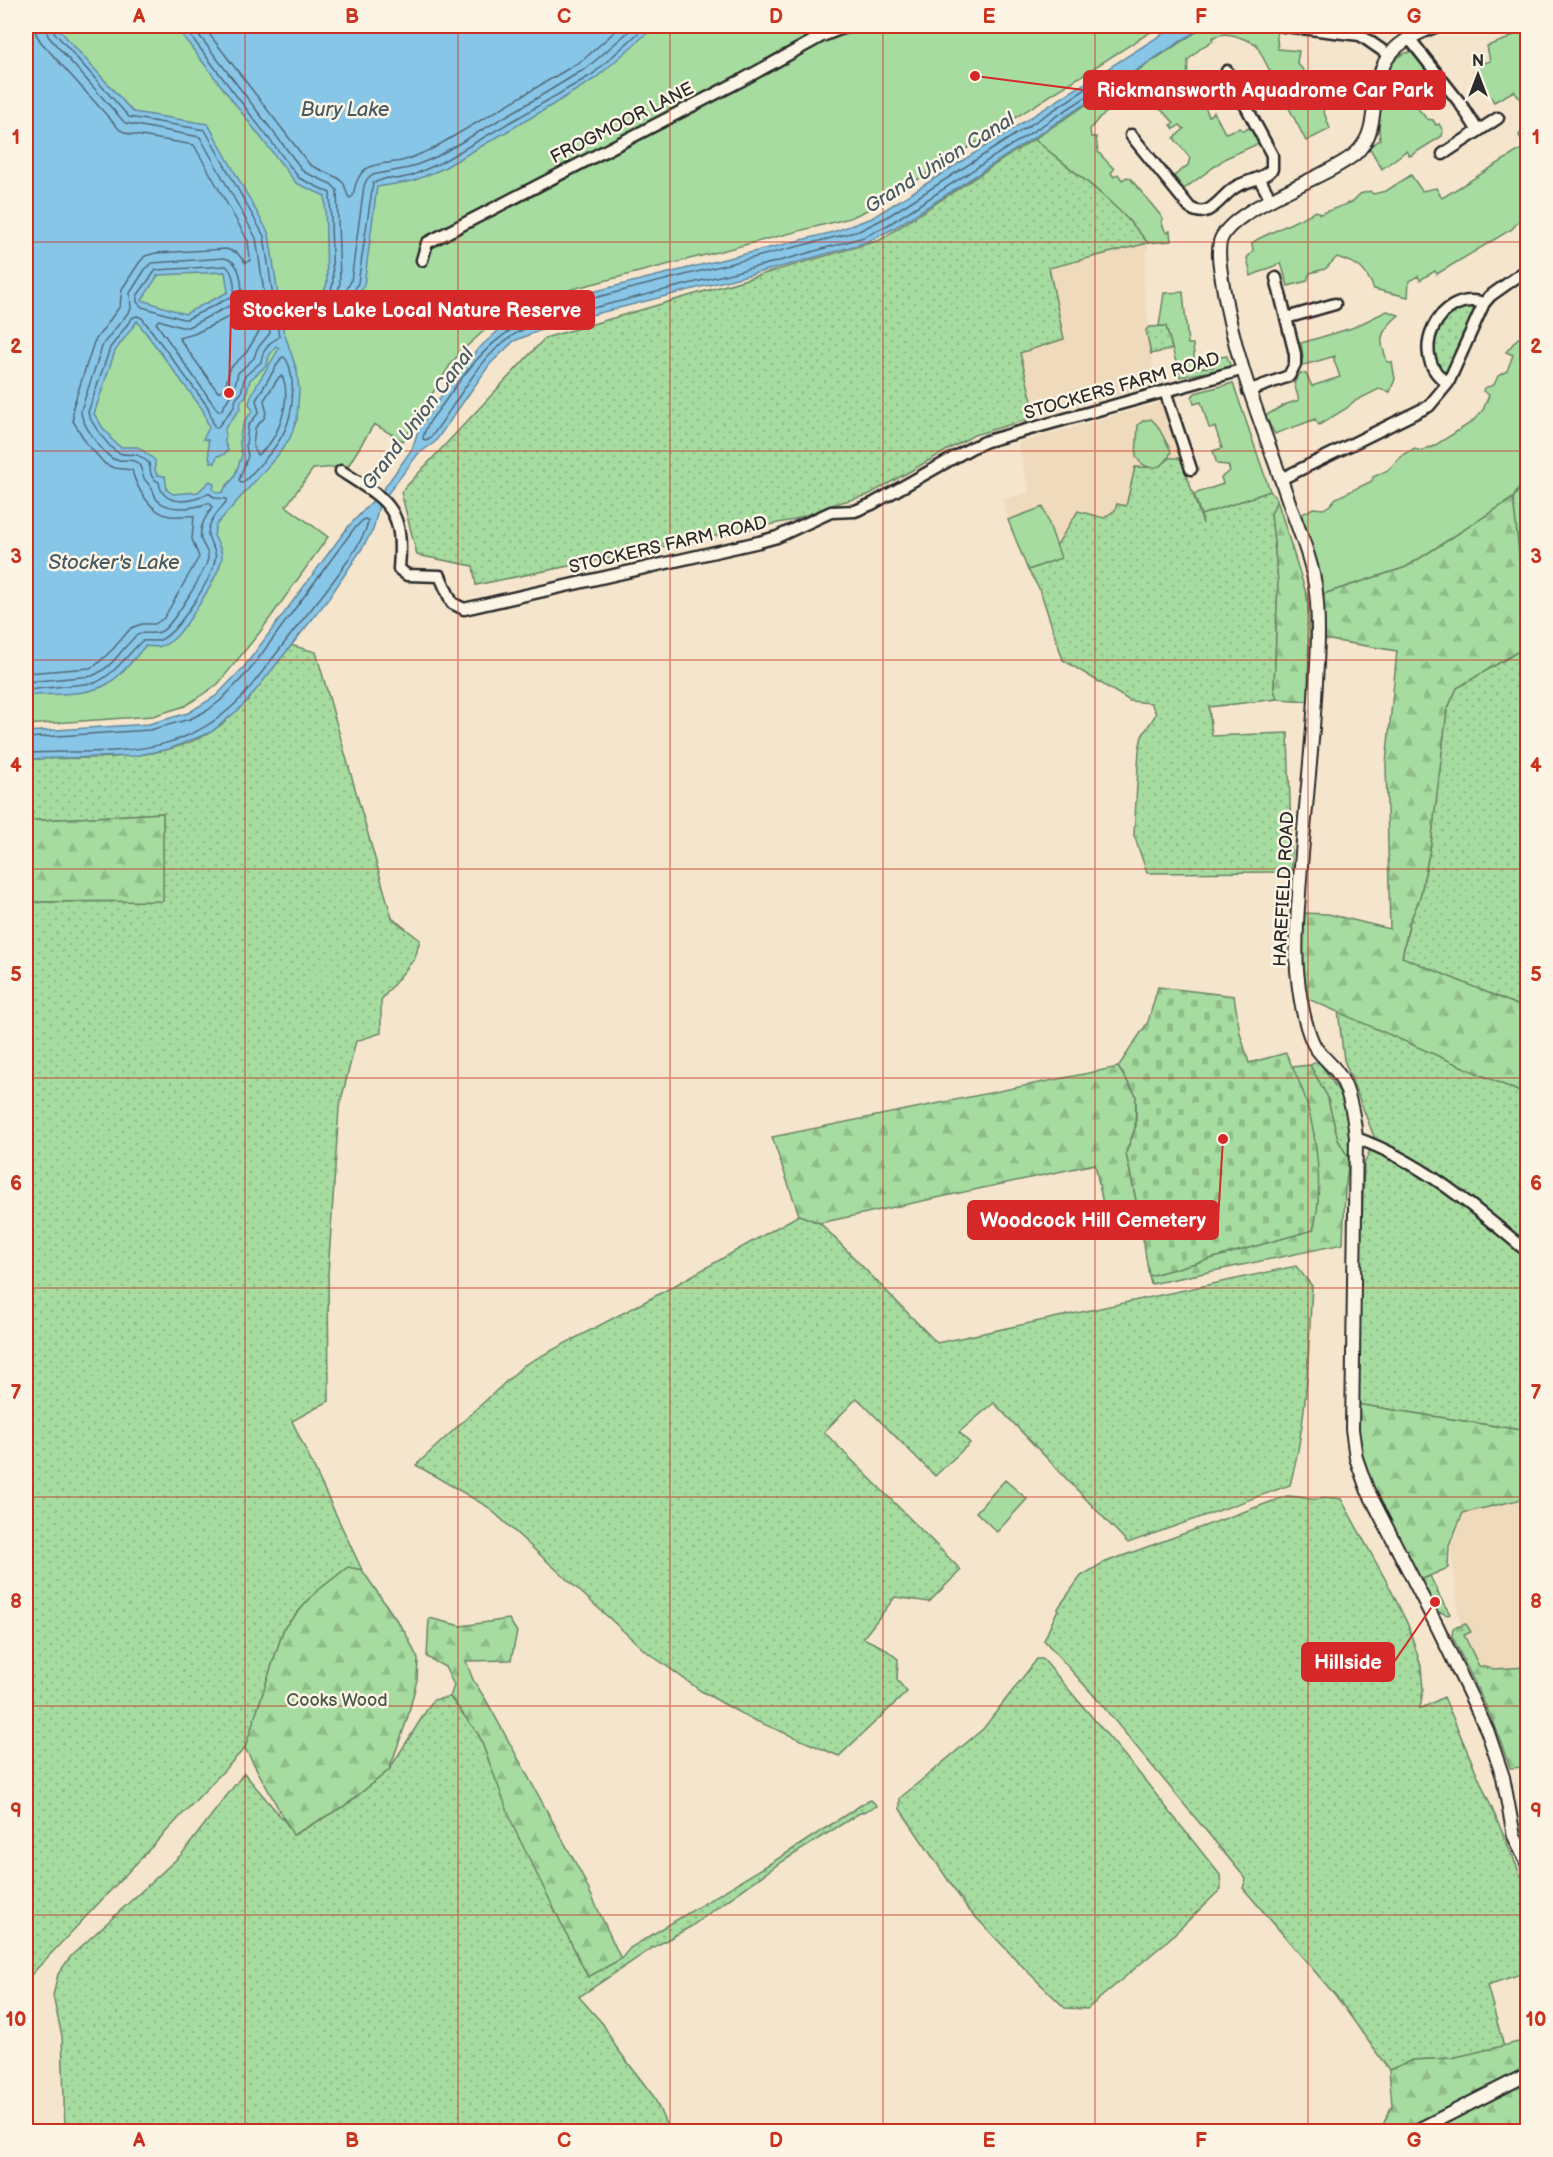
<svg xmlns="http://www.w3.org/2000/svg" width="1553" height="2157" font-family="'Balsamiq Sans',sans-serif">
<defs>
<pattern id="grass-dots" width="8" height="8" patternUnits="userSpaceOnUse" patternTransform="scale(1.5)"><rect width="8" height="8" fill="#a6dc9f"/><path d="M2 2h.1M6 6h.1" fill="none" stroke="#8fbd89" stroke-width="1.8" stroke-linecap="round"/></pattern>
<pattern id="forest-firs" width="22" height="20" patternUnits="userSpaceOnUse" patternTransform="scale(1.5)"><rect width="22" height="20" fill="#a6dc9f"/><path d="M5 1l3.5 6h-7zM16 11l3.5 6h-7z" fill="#8fbd89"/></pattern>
<pattern id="cemetery-stones" width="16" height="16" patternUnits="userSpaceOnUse" patternTransform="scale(1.5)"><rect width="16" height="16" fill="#a6dc9f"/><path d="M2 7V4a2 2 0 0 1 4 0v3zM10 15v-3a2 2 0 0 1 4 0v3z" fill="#8fbd89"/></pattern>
</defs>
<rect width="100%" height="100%" fill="#f5e5cd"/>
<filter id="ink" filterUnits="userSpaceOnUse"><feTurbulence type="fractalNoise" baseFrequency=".0167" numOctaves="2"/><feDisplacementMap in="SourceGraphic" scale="12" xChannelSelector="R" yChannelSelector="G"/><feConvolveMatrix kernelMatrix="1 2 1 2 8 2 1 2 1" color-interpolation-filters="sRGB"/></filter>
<g filter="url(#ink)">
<path fill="#f0dabc" d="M1148 243 1143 281 1149 327 1146 331 1157 384 1036 417 1020 353 1064 338 1049 268Z
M1163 402 1211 550 1040 590 1028 570 1002 500 1029 492 1018 443Z
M1527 1498V1667L1494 1669 1479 1666 1463 1632 1459 1619 1451 1548 1463 1513Z"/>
<path fill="url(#grass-dots)" stroke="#688465" stroke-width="1.5" d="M1034 139C1073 171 1117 202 1148 243L1049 268 1064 339 1020 353 1036 417 974 435 868 495 835 504 793 520 476 585 473 566 417 555 401 492 545 338 880 240Z
M1465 306 1474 307 1475 314 1448 374H1441C1427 338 1429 324 1465 306Z
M1166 326 1172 349 1151 354 1146 330 1149 327Z
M1169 458H1181L1203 524 1201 515 1270 491 1277 500 1271 514 1278 580 1274 689 1277 699 1209 707 1212 736 1288 733 1292 872 1147 873 1134 835 1139 750 1142 736 1156 714 1151 703 1130 701 1063 660 1040 590 1028 570 1060 558 1056 546 1078 511 1104 518 1115 510 1117 504 1126 506 1135 467C1150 467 1159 470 1169 458Z
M1527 475V625L1513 499Z
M290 645 316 652 392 918 420 940 415 958 381 1000V1033L356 1041 339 1108 328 1274 329 1401 292 1421 362 1570 347 1568 316 1592 284 1628 245 1748 29 1977 26 1971V1139L28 1119 26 1102V902L162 901 163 813 26 821V759C88 757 169 765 221 725 229 718 236 709 243 702 260 683 275 665 290 645Z
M1527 646V1009L1402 958 1409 924 1420 897 1431 844 1447 710 1457 688Z
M1338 1010 1527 1095V1431L1356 1404 1364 1164 1375 1139 1344 1060Z
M1319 1061 1345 1101 1353 1134 1349 1159 1338 1140 1327 1096 1310 1065Z
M799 1215 820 1223 937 1343 1296 1266 1312 1286C1308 1353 1308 1420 1290 1485L1128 1543 994 1403 959 1432 970 1443 935 1476 857 1398 824 1432 961 1570 929 1602 895 1597 863 1638 884 1648 898 1659 897 1680 907 1692 839 1756 749 1718 701 1691 643 1649 488 1507 416 1465 524 1365 663 1292Z
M1287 1496C1296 1496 1303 1498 1311 1499 1322 1500 1329 1496 1341 1499L1388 1584 1408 1625 1421 1666 1423 1690 1420 1709 1444 1697 1527 1890V1972L1487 1985 1504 2047 1452 2058 1413 2060 1389 2070 1336 1996 1243 1888 1246 1879 1096 1698 1044 1640 1059 1607 1081 1576 1103 1563Z
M1430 1576 1441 1599 1450 1614 1448 1615 1436 1611 1420 1580Z
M1037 1659H1043L1135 1768 1220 1875 1221 1889 1165 1943 1087 2009 1065 2008 1026 1970 967 1908 900 1809V1798L983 1729Z
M450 1697 479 1735 515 1828 588 1977 621 1959 630 1948 784 1855 864 1803 871 1800 877 1806 858 1814 777 1865 690 1927 654 1947 579 1997 603 2024 616 2047 654 2097 669 2131H65L62 2036 53 1996 58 1974 71 1956 182 1854 244 1773 287 1824 294 1835 346 1805 389 1770 433 1700Z"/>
<path fill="url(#forest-firs)" stroke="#688465" stroke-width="1.5" d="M1513 498 1527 625V646L1457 688 1447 710 1431 844 1420 897 1409 924 1402 957 1527 1009V1095L1306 998 1302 955 1303 913 1328 914 1390 929 1386 764 1397 651 1324 639 1323 594 1406 567Z
M1277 500 1307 596 1309 621 1308 701 1277 699 1274 689 1278 580 1271 514Z
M163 813V901L26 902V821Z
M1310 1065 1327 1096 1338 1140 1349 1159 1345 1191 1343 1244 1151 1284 1149 1276 1313 1230C1317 1216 1317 1203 1317 1189 1317 1143 1310 1109 1292 1067Z
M1118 1067 1136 1095 1135 1128 1126 1153 1139 1214 1119 1220 1104 1209 1095 1164 820 1223 799 1215 772 1137Z
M1356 1404 1527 1431V1498L1463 1513 1449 1546 1448 1568 1420 1580 1369 1479 1360 1455 1357 1434Z
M348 1567 362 1570 406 1634 418 1659 417 1680 407 1720 389 1770 346 1805 293 1835 245 1748 284 1628 316 1592Z
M429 1618 461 1626 509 1619 517 1632 511 1660 466 1661 473 1680 486 1700 581 1873 621 1959 588 1977 514 1828 479 1735 450 1697 454 1685 445 1667 427 1657Z
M1466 1624 1471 1632 1464 1635 1479 1666 1494 1669 1527 1667V1767L1510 1768 1492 1719 1452 1636 1453 1628Z
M1527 2040V2131L1370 2132 1382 2127 1392 2105 1389 2070 1413 2060 1452 2058Z"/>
<path fill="url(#cemetery-stones)" stroke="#688465" stroke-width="1.5" d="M1158 987 1234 996 1240 1033 1249 1063 1286 1053C1293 1069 1302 1085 1306 1101 1317 1137 1324 1194 1313 1230L1149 1276 1139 1214 1126 1153 1136 1126V1095L1118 1067 1148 1022Z"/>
<path fill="#a6dc9f" stroke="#688465" stroke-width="1.5" d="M26 26H1160L876 206 850 218 541 297 504 313 467 346 452 362 403 441 374 424 348 466 313 469 286 506 328 537 260 632 218 684 185 706 153 716 26 725Z
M1205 26H1271L1276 28 1278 49 1299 51 1297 63 1313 81 1330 129 1306 141 1256 44C1241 38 1227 29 1212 38L1213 41 1202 47 1188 60 1187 82 1198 91 1209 116 1214 112 1225 133 1240 128 1243 131 1251 127 1260 143 1226 158 1184 189 1174 176 1188 165 1190 158 1174 138 1184 129 1180 125 1174 129 1171 125 1174 123C1164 110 1153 104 1139 98L1141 93 1134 91 1126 99 1117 102 1118 105 1100 117 1090 129 1091 137H1096L1098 152 1114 169 1111 173 1114 177 1118 174 1122 180 1127 177 1130 178 1161 216 1163 220 1161 221 1166 233 1170 231 1171 241 1148 243C1117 202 1073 171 1034 139Z
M1528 26V109H1527L1514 91 1494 102 1474 73 1480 64 1490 61 1487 46 1507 39Z
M1411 52 1440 85 1433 90 1423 77 1412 85 1422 98 1415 105 1427 119 1433 120 1436 125 1439 124 1443 131 1442 136 1410 156 1406 151 1382 169 1369 147 1380 140C1377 118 1381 53 1411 52Z
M1527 124V212L1512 229 1437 274 1435 271 1420 280 1418 276 1409 281 1408 297 1374 289C1365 268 1359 264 1337 257L1325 269 1310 273 1307 281 1288 286 1281 263 1251 276 1247 258 1253 251 1252 243 1258 239 1316 211 1320 214 1352 202 1360 194 1370 191 1373 194 1386 191 1411 175 1422 191 1436 188 1442 198 1525 147 1519 135Z
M1183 292 1188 344H1193L1195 368 1213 367V361L1220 357 1227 356 1230 365 1226 368 1180 377 1166 326H1159L1164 293Z
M1387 311 1399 315C1391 323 1380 331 1382 343 1382 349 1386 355 1387 362H1392L1395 379 1390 392 1379 389 1353 402 1347 408 1319 425 1315 419C1302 425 1289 428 1275 434L1265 416 1284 405 1299 400 1294 383 1300 373 1306 374 1312 386 1340 377 1334 360 1335 356 1304 365 1301 364 1303 357 1301 343 1352 328Z
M1527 333V475L1513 498 1406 567 1323 594 1299 516 1313 508 1324 509 1330 505 1336 498 1372 481 1373 477 1388 470 1404 454 1415 449 1421 451 1430 447 1431 448 1472 422 1483 410 1489 395 1483 391 1484 388 1494 385 1498 376 1507 371 1513 355 1506 352 1517 339Z
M1233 383 1270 491 1201 515 1194 494 1223 484 1221 477 1230 471 1228 465 1217 464 1213 451 1222 448 1215 427 1209 428 1201 402 1194 404 1192 397 1195 393Z
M1151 419 1157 425 1171 451C1166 470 1145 474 1136 456L1138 425 1143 421Z
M1043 507 1061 558 1028 570 1008 520Z
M1005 1480 1027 1499 997 1532 976 1512Z"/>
<path fill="#88c6e8" stroke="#63889c" stroke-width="1.5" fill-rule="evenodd" d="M26 26H56L133 112 208 124 269 234 283 329 297 371 299 390 297 419 290 438 278 455 216 525 214 536C218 543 222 549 222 557 221 573 184 632 171 641 162 648 156 647 145 646 134 659 123 674 109 683 88 697 50 693 26 696ZM225 272 228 292 185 314 142 300 158 275ZM137 321 203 410 209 428 203 439 208 440 209 457 211 462 215 463 217 456 223 455 228 450 225 443V428L240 409 241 401 246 396 250 380 267 365 269 356 276 346 279 348C271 365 252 387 249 404L253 411C241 422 237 438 242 455 240 460 235 476 233 479 229 484 225 485 223 492L218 493 213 489 214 484 210 481 198 492 173 494 167 490 165 476 157 475 155 470V460L138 447H120L110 438V435L105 431 94 414 115 351Z
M175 26H655L596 78 544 110 442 169 413 181 377 187 364 285 346 323 317 313 327 283 325 196 296 183Z
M1175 26H1204L949 193 891 230 867 242 788 265 556 324 514 341 490 364 435 442 418 454 379 505 373 530 361 550 329 598 248 700 237 711 211 732 169 749 134 756 26 759V732L149 724 188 713 216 696 244 667 348 527 383 490 412 449 419 428 424 421 457 373 478 349 499 330 523 314 560 300 833 232 872 218Z"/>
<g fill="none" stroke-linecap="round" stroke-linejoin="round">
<path stroke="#506977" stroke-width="1.5" d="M183 26 299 178 330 193 333 283 326 308 327 310 341 315 344 314 358 283 373 183 387 178 397 179 411 176 440 163 593 74 646 26
M192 26 304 172 331 184 337 190 340 282 337 298 339 301 342 299 351 281 364 186 367 179 372 175 409 168 436 157 537 98 588 67 635 26
M203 26 310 165 338 178 344 184 348 196 350 198 353 196C358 166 369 165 396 162 408 161 421 153 432 149L583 60 621 26
M1100 80H1103L1105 83 1100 88 888 225 864 237 787 259 554 318C540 323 524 327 512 336 476 360 457 404 431 437L426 440 423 439C424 426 436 414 443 404 477 354 503 325 562 306L859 231 887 217Z
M226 266C233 271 236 287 233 296L187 319H183L142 307 137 302V296L156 270Z
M253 295 256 298 260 330 246 353 230 368 226 384 221 391 218 392 179 338 194 334 239 312Z
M284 357C290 363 291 373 292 382 296 431 274 449 244 482L241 483 239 480 248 456 246 446 248 426 259 412 256 400 281 358Z
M282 376C293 397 278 444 257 455L253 446 255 428 265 417 266 410 264 400 279 377Z
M26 673 90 668 96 665 113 649 131 628 142 624H155L164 618 199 557 192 539 194 516C186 515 178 517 170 516 150 513 136 487 132 470L114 468 105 464 87 444 73 421V407L94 342 120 306 122 289 139 263 145 256 156 253 226 249 237 253 246 263 250 260 248 241 194 145 129 134 120 130 41 42 36 34V26
M26 682 92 676C114 667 120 650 136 636 144 630 153 636 162 631 173 624 206 571 208 558 209 551 204 548 202 542 197 530 205 517 212 508L211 504 208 503C194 509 170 511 158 501 154 497 155 493 152 489 150 485 146 482 144 478 141 472 142 465 136 462 129 458 120 462 113 459 102 452 80 423 81 410L103 344 131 309 130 293 146 268 152 263 224 258C240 261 241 278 242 292L235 303 188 327H181L159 320 156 323 218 411H221L234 389 238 373 254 358 257 349 270 333 256 238 200 137 125 123 48 36 45 26
M26 690 95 683C115 674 126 656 142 641 148 640 154 642 160 640 177 634 212 578 215 560 217 551 212 547 209 539 204 525 219 511 226 502V499L216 498 208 493C192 503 162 507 159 482 149 478 151 472 149 463 131 448 135 458 119 453 110 450 89 420 88 412L110 348 132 318 137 316 142 318 208 407 214 426 217 428 234 407 236 399 241 393 245 376 261 362 263 353 270 343 279 337 264 236 205 130 129 117 54 32 52 26
M26 738 150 730 190 719 208 710 220 701 249 671 353 530 364 519 368 520C367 545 303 618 286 641 272 659 258 678 243 696 180 763 109 749 26 753"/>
<defs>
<path id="minor" d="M1284 26 1360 35 1389 55
M1409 38 1460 103 1478 131
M1131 135 1190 208C1195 211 1202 213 1208 210 1218 205 1225 194 1234 188 1246 180 1263 180 1272 169V155L1227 71
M1443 154 1498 118
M1259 178 1271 200
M422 260 427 243 742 80 822 36 848 26
M1286 318 1335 304
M1448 383C1406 357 1438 289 1484 303
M1165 391 1191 469
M1248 391 1289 376 1295 364V354L1276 278
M341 471C390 502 404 508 399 569L407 575 440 576 452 603 464 609 759 542 777 537 831 512 855 511 872 504 971 448 987 441 1241 370
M1281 479 1429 406 1448 383 1484 303 1490 296 1528 269
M1356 1138C1423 1162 1474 1207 1528 1252"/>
<path id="tertiary" d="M1436 26C1384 46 1379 62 1373 115 1371 131 1367 143 1355 154 1327 178 1228 209 1220 242 1217 255 1221 272 1223 286 1235 363 1266 434 1291 508 1301 535 1313 564 1316 592 1320 628 1317 664 1315 699 1311 764 1303 829 1299 894 1297 919 1295 944 1297 970 1299 993 1303 1021 1313 1043 1318 1054 1330 1062 1337 1072 1350 1088 1354 1118 1356 1138L1352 1429 1356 1458 1367 1489 1438 1628 1487 1730 1503 1777 1514 1836 1528 1865
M1414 2132 1528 2074"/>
</defs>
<use href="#minor" stroke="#2b2b2b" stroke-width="15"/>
<use href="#tertiary" stroke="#2b2b2b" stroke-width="16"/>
<use href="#minor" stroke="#fcf5e5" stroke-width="10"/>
<use href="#tertiary" stroke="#fcf5e5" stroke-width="12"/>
</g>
</g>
<path fill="none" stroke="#c8321e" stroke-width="1.5" stroke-opacity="0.55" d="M245 26V2132M458 26V2132M670 26V2132M883 26V2132M1095 26V2132M1308 26V2132M26 242H1528M26 451H1528M26 660H1528M26 869H1528M26 1078H1528M26 1288H1528M26 1497H1528M26 1706H1528M26 1915H1528"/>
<g text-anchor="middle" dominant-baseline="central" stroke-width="5" stroke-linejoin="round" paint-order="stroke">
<g font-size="18" fill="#2b2b2b" stroke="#fcf5e5">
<text transform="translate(622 123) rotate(-27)">FROGMOOR LANE</text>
<text transform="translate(1122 386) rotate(-16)">STOCKERS FARM ROAD</text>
<text transform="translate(668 545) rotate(-13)">STOCKERS FARM ROAD</text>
<text transform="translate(1284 889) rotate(-87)">HAREFIELD ROAD</text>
</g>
<g font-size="18" fill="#4a5748" stroke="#fcf5e5">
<text x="337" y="1700">Cooks Wood</text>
</g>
<g font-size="20" font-style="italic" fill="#475a64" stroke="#fcf5e5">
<text x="345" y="110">Bury Lake</text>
<text transform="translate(940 163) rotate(-32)">Grand Union Canal</text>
<text transform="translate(418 419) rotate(-53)">Grand Union Canal</text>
<text x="114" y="563">Stocker's Lake</text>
</g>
</g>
<path fill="none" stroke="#d62828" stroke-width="2" d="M975 76L1084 90M229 393L231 310M1223 1139L1218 1220M1435 1602L1394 1662"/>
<g fill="#d62828" stroke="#fcf5e5" stroke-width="2">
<circle cx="975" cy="76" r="6"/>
<circle cx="229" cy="393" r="6"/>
<circle cx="1223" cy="1139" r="6"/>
<circle cx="1435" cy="1602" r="6"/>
</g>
<g fill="#d62828" stroke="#d62828" stroke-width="2">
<rect x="1084" y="71" width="361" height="38" rx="6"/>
<rect x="231" y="291" width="363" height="38" rx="6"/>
<rect x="968" y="1201" width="250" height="38" rx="6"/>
<rect x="1302" y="1643" width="92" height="38" rx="6"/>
</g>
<g font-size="20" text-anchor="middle" font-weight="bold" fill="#fff">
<text x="1265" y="97">Rickmansworth Aquadrome Car Park</text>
<text x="412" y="317">Stocker's Lake Local Nature Reserve</text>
<text x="1093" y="1227">Woodcock Hill Cemetery</text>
<text x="1348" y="1669">Hillside</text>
</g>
<rect width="1553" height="2157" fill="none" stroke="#fcf5e5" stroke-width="66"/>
<g transform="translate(1478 75)" stroke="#fcf5e5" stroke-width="4.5" paint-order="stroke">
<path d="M0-4.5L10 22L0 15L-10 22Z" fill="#2b2b2b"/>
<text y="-9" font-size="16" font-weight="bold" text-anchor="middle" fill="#2b2b2b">N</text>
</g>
<rect x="33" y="33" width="1487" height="2091" fill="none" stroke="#c8321e" stroke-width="2"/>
<g font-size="20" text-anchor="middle" font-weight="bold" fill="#c8321e">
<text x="139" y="23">A</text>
<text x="352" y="23">B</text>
<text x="564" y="23">C</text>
<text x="776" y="23">D</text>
<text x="989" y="23">E</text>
<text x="1201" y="23">F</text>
<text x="1414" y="23">G</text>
<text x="16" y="144">1</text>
<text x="1536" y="144">1</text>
<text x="16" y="353">2</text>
<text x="1536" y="353">2</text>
<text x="16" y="563">3</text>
<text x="1536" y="563">3</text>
<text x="16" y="772">4</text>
<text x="1536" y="772">4</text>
<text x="16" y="981">5</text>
<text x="1536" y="981">5</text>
<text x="16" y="1190">6</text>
<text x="1536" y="1190">6</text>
<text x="16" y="1399">7</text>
<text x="1536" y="1399">7</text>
<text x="16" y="1608">8</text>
<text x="1536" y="1608">8</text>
<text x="16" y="1817">9</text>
<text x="1536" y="1817">9</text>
<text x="16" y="2026">10</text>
<text x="1536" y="2026">10</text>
<text x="139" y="2147">A</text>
<text x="352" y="2147">B</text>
<text x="564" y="2147">C</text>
<text x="776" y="2147">D</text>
<text x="989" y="2147">E</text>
<text x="1201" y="2147">F</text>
<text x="1414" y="2147">G</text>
</g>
</svg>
